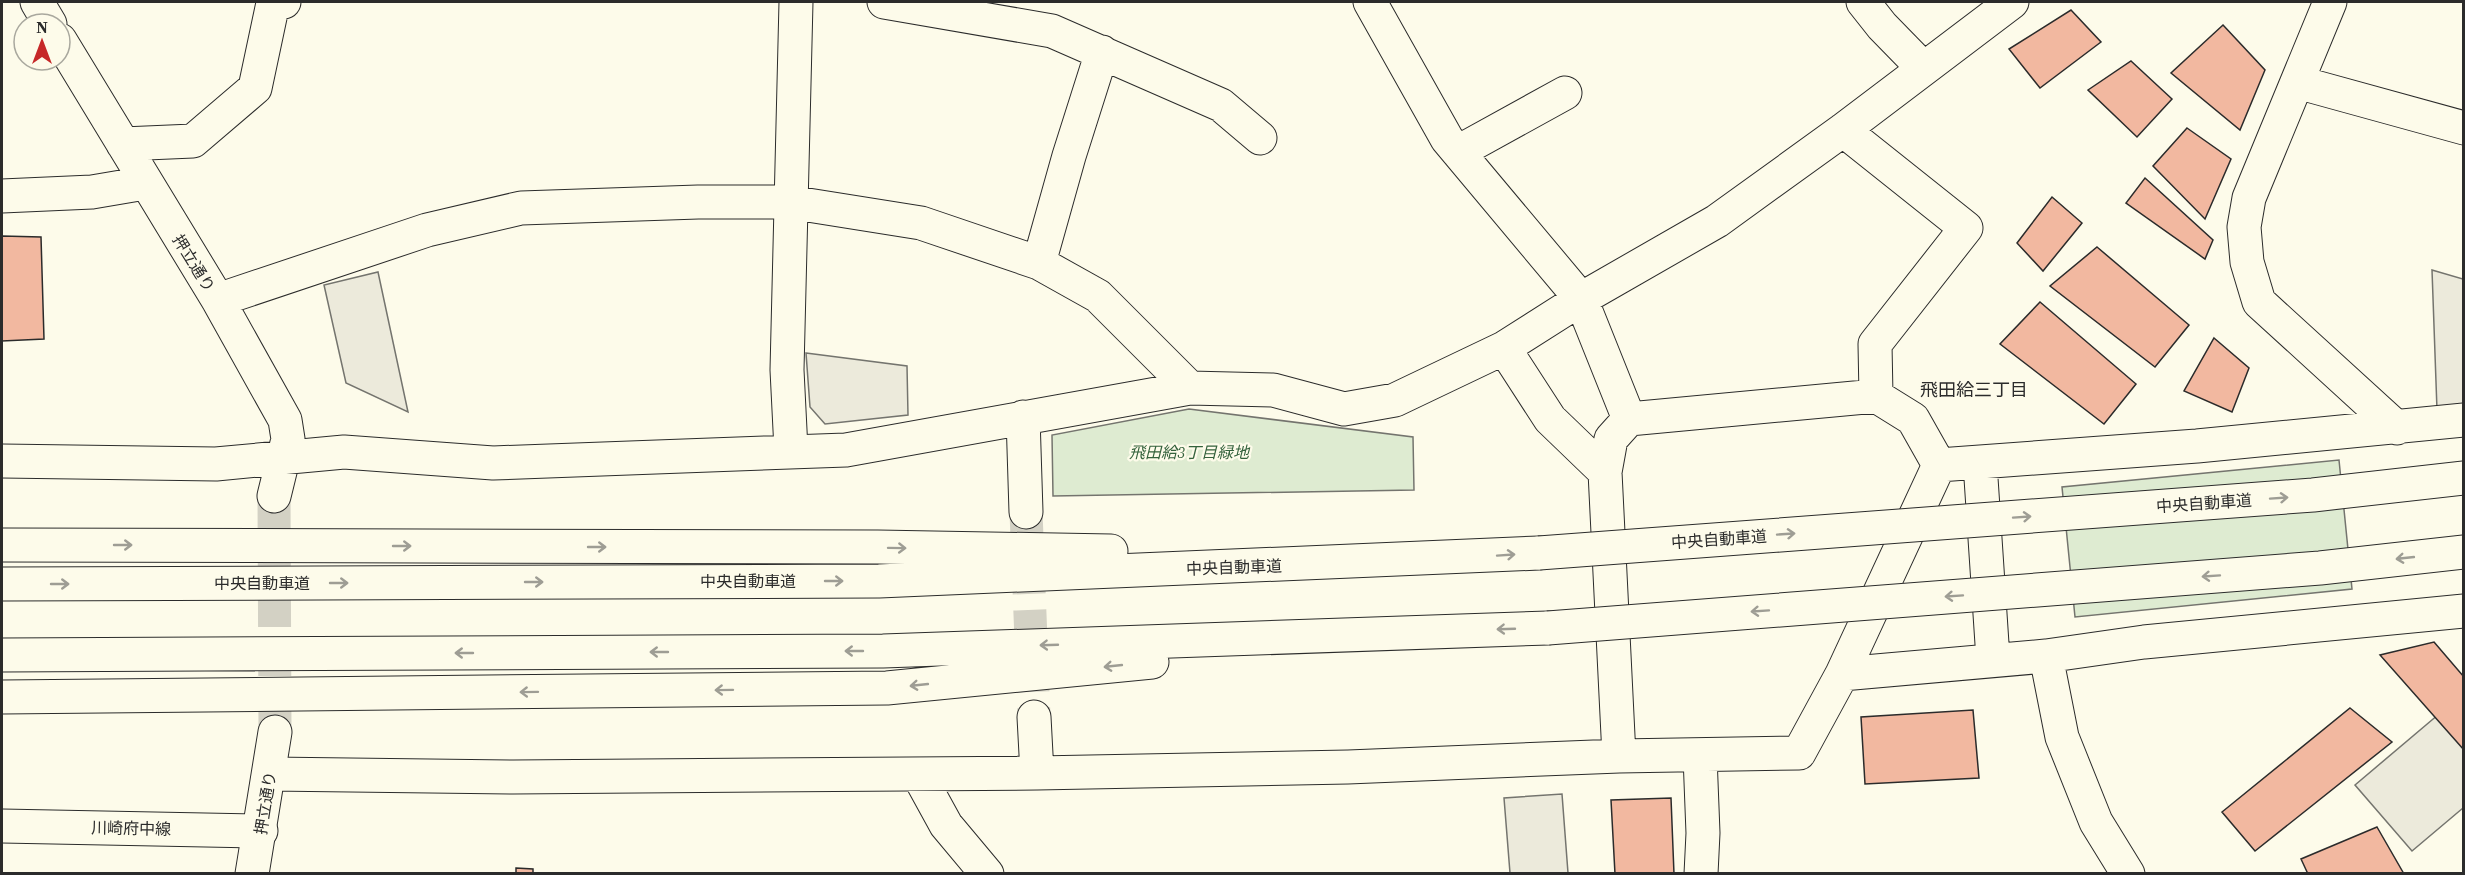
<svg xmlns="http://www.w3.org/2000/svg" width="2465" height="875" font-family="'Source Serif 4','Noto Sans JP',serif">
<rect width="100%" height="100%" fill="#fdfbea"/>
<path fill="#deebd1" stroke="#74746e" stroke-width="1.5" d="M1189 409 1413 437 1414 490 1053 496 1052 435Z
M2339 460 2352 589 2075 617 2062 487Z"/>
<path fill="#eceadb" stroke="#74746e" stroke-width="1.5" d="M2432 270 2463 279V409L2437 410Z
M378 272 408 412 346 383 324 285Z
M806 353 907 366 908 415 825 424 810 407Z
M2439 714 2463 743V808L2412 851 2355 785Z
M1562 794 1568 873H1510L1504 798Z"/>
<path fill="#f2b8a0" stroke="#2b2b2b" stroke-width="1.5" d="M2071 10 2101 42 2040 88 2009 49Z
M2223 25 2265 70 2240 130 2171 73Z
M2131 61 2172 99 2137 137 2088 90Z
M2187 128 2231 159 2205 219 2153 166Z
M2145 178 2213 240 2205 259 2126 203Z
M2052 197 2082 223 2043 271 2017 243Z
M2 236 41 237 44 339 2 341Z
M2097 247 2189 325 2155 367 2050 286Z
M2040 302 2136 384 2104 424 2000 344Z
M2214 338 2249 368 2232 412 2184 391Z
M2434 642 2464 677V750L2380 655Z
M2350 708 2392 742 2255 851 2222 812Z
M1973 710 1979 778 1865 784 1861 717Z
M1671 798 1674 874H1615L1611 800Z
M2377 827 2404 874H2308L2301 859Z
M516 868 533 869V874H516Z"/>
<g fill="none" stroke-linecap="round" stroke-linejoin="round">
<path stroke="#d3d1c4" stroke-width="33" stroke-dasharray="33 16" stroke-linecap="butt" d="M274 496 275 732
M1026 512 1034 717"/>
<defs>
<path id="minor" d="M37 2 50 24
M884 2 1052 31 1221 105 1260 138
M1370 2 1447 139 1581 299 1629 419 1611 439 1605 472 1619 756
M1863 2 1882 26 1923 68
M2330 2 2249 198 2244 227 2247 262 2259 302 2397 428
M60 40 218 300 285 420 288 439 274 496
M2297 82 2464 128
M1843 130 1966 228 1875 344 1876 396 1913 419 1939 465 2197 446 2464 420
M123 144 193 141 255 88 273 3 284 2
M1458 152 1565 93
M2 196 92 192 145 183
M1039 263 1069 156 1102 52
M218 300 427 230 521 208 698 202H789L921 223 1039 263 1098 296 1190 388
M1504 348 1550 419 1605 472
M1023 417 1026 512
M1629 419 1876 396
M791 450 787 370 796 2
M2 461 216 464 344 452 493 463 846 450 1190 388 1273 390 1344 409 1395 400 1504 348 1581 299 1717 221 1843 130 2012 2
M1980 463 1993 659
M1842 674 1939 465
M1034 717 1037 773
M1700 756 1703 833 1701 874
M270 774 513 777 1037 773 1348 767 1619 756 1799 753 1842 674 2046 656
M918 774 946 825 987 874
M252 874 275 732
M2128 874 2096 822 2062 737 2046 656 2144 642 2464 611"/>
<path id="major" d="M2 826 261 831"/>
<path id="highway" d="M2 545 878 547 1111 551
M2 584 879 581 1539 553
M2 655 883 651 1548 628
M2 697 887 688 1152 662"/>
</defs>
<use href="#minor" stroke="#2b2b2b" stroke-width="35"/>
<use href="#major" stroke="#2b2b2b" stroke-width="35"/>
<use href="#highway" stroke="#2b2b2b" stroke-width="35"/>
<use href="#minor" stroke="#fdfbea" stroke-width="33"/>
<use href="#major" stroke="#fdfbea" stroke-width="33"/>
<use href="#highway" stroke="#fdfbea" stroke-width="33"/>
<defs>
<path id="highway-bridge" d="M1539 553 2313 495 2464 478
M1548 628 2320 568 2464 552"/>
</defs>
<use href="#highway-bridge" stroke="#2b2b2b" stroke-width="35" stroke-linecap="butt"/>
<use href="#highway-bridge" stroke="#fdfbea" stroke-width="33"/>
</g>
<defs><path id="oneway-shaft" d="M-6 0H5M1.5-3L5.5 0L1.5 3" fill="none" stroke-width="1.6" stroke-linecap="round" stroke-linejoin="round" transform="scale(1.5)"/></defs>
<g stroke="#9e9d94">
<use href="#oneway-shaft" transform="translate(2279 498) rotate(-4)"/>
<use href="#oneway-shaft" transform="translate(2022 517) rotate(-4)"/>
<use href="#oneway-shaft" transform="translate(1786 534) rotate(-4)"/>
<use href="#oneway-shaft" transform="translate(123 545)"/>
<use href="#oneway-shaft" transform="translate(402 546)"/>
<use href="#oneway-shaft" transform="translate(597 547)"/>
<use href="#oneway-shaft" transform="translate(897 548) rotate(1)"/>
<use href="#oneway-shaft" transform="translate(1506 555) rotate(-4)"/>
<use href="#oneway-shaft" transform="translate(2405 558) rotate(174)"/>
<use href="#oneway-shaft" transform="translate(2211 576) rotate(176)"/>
<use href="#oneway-shaft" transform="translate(834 581)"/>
<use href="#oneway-shaft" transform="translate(534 582)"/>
<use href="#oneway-shaft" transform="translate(339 583)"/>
<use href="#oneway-shaft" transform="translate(60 584)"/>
<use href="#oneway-shaft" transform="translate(1954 596) rotate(176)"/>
<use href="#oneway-shaft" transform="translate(1760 611) rotate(176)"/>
<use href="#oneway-shaft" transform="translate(1506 629) rotate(178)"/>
<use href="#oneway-shaft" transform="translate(1049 645) rotate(178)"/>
<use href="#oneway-shaft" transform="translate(854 651) rotate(180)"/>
<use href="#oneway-shaft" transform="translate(659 652) rotate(180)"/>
<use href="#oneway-shaft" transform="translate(464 653) rotate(180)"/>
<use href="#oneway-shaft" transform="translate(1113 666) rotate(174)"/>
<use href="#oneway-shaft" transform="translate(919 685) rotate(174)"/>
<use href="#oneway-shaft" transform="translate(724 690) rotate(179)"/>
<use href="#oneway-shaft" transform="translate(529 692) rotate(179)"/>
</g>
<g text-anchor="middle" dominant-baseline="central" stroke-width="4.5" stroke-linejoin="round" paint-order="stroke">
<g font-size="16" fill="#2b2b2b" stroke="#fdfbea">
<text transform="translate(194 263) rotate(58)">押立通り</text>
<text transform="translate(2204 503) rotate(-4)">中央自動車道</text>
<text transform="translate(1719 539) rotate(-4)">中央自動車道</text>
<text transform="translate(1234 567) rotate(-2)">中央自動車道</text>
<text x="748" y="581">中央自動車道</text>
<text x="262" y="583">中央自動車道</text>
<text transform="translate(265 803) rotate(-81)">押立通り</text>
<text transform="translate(131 828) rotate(1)">川崎府中線</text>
</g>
<g font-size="16" font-style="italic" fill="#34623c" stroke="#fdfbea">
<text x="1189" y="452">飛田給3丁目緑地</text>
</g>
<g font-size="18" fill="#2b2b2b" stroke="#fdfbea">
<text x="1974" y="389">飛田給三丁目</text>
</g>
</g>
<rect width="2465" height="875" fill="none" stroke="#2b2b2b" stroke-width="6"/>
<g transform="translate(42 42)"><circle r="28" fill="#fdfbea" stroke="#a9a89e" stroke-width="1.5"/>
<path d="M0-4.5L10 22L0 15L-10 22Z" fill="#c62828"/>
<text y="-9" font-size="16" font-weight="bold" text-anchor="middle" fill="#2b2b2b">N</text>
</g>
</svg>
